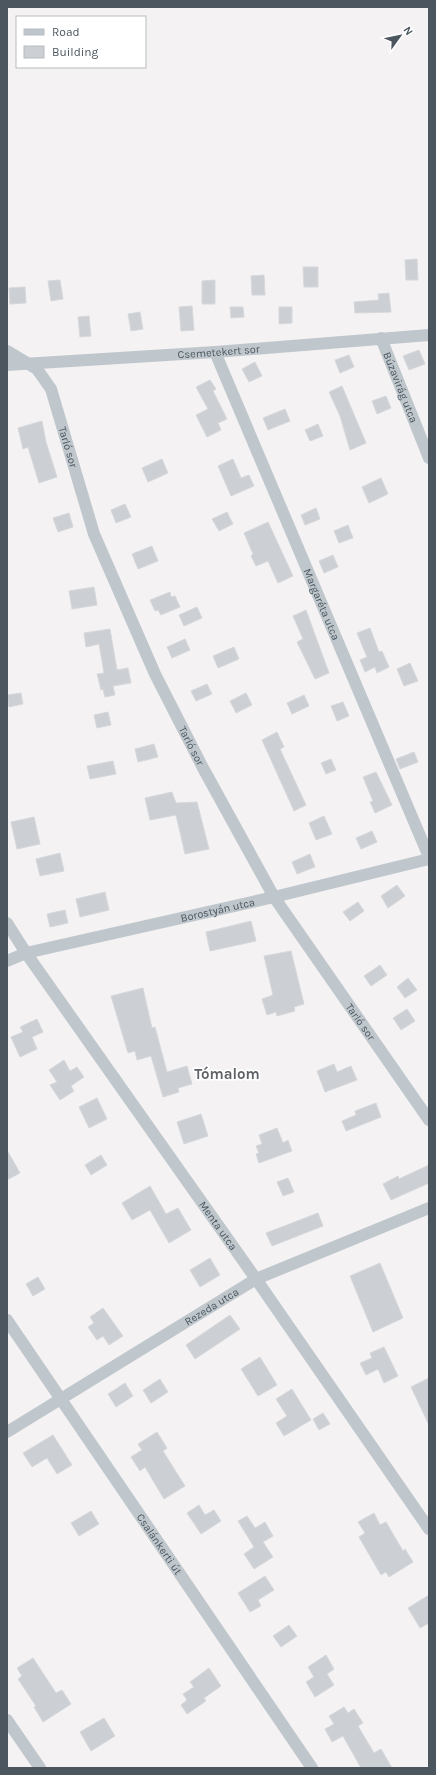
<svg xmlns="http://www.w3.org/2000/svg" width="436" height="1775" font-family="Karla,sans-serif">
<rect width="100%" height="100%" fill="#f4f2f2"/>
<path fill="#cccfd4" stroke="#d6d8dc" d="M417 259 418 280H406L405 260Z
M303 267H318V287H304Z
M264 275 265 295H252L251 276Z
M60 280 63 299 51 301 48 281Z
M215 280V304H202V281Z
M25 287 26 303 10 304 9 288Z
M389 293 391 312 355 313 354 302 379 300 378 294Z
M192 306 194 330 181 331 179 307Z
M230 307H243L244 317 231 318Z
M279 307H292V323L279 324Z
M140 312 143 329 131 331 128 314Z
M89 316 91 336 80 337 78 317Z
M419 350 425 364 409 370 403 356Z
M349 355 354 367 340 373 335 360Z
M255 362 262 376 249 382 242 369Z
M210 380 216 389 213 391 227 419 218 423 221 430 207 437 196 415 208 409 196 387Z
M342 386 366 443 350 450 340 416 329 392Z
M386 396 391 408 377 414 372 401Z
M285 409 290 421 268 430 263 418Z
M42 421 46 442 57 477 39 483 28 447 23 449 18 428Z
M318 424 323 436 310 441 305 430Z
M162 459 168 473 148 482 142 468Z
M233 459 241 478 249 475 254 486 231 496 218 466Z
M381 478 388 494 369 503 362 487Z
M125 504 131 517 116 523 111 510Z
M316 508 320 519 305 525 301 515Z
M227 512 233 524 219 531 212 519Z
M69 513 73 527 58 532 53 518Z
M268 522 293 576 278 583 268 561 256 566 251 556 253 554 244 533Z
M348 525 353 538 339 543 334 531Z
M152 546 158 561 138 569 132 554Z
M333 555 338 567 324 573 319 561Z
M94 587 97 605 72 609 69 591Z
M170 592 171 597 175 596 180 607 161 615 158 610 155 611 150 600Z
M197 607 202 618 184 626 179 615Z
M306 610 329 673 315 679 297 642 303 639 293 616Z
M370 628 379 652 382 651 389 667 377 673 375 667 365 672 360 660 367 657 357 633Z
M110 629 117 670 128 668 131 683 113 686 115 695 105 697 103 689 101 690 97 674 104 673 99 644 86 647 84 633Z
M185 639 190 650 172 658 167 647Z
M234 647 239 659 218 668 213 656Z
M410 663 418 681 404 686 397 669Z
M207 684 212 694 196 701 191 691Z
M21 693 23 704 9 707 7 695Z
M246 693 252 705 236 713 230 701Z
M304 695 309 706 292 714 287 703Z
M343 702 349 716 337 721 331 706Z
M108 712 111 725 97 728 94 715Z
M277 732 284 747 280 749 306 805 294 811 262 740Z
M154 744 158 757 138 762 135 749Z
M414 752 418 762 400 769 396 759Z
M331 759 336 770 326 774 321 763Z
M113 761 116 774 90 779 87 766Z
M376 772 392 805 375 813 370 802 373 801 363 777Z
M172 792 176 803 197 802 209 849 185 854 176 815 150 820 145 798Z
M324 816 332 834 316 840 309 823Z
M34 817 40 844 17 849 11 822Z
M372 831 377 842 361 849 356 838Z
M60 853 64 871 40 876 36 859Z
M310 854 315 867 297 874 292 862Z
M397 885 405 896 388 908 381 896Z
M105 892 109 910 80 917 76 899Z
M358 902 364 911 350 921 343 912Z
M65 910 68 923 50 927 47 914Z
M251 921 256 941 210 951 206 932Z
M291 951 304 1004 294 1007 295 1011 277 1016 276 1012 267 1015 262 999 273 995 264 956Z
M380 965 387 975 371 986 364 976Z
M408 978 417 990 405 998 397 987Z
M143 988 152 1028 155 1027 167 1072 187 1066 192 1084 178 1088 179 1092 163 1097 151 1056 137 1060 135 1051 128 1053 111 996Z
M407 1009 415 1021 401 1030 393 1018Z
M37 1019 43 1032 32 1037 37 1049 20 1057 11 1037 23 1032 20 1027Z
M64 1060 70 1071 77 1067 84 1077 71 1086 74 1091 60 1100 50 1085 57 1082 49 1070Z
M334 1064 337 1072 351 1066 357 1080 325 1092 317 1071Z
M97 1098 107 1119 89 1128 79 1107Z
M376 1103 381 1117 346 1131 342 1121 356 1115 355 1111Z
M201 1114 208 1136 184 1144 177 1122Z
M277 1128 283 1143 288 1140 292 1151 259 1163 256 1154 259 1153 256 1146 262 1144 259 1135Z
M7 1150 20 1173 7 1180Z
M101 1155 107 1165 91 1175 85 1165Z
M429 1165V1183L391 1200 383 1184 398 1176 399 1179Z
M288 1178 294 1192 283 1196 277 1182Z
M150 1186 166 1214 178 1208 191 1230 169 1243 150 1210 132 1220 122 1203Z
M318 1213 323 1226 272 1246 266 1233Z
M210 1258 220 1275 200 1287 190 1270Z
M380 1263 403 1318 373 1332 350 1276Z
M38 1277 45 1289 33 1296 26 1284Z
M103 1308 123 1336 109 1345 103 1336 97 1340 88 1327 94 1323 90 1317Z
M230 1315 240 1329 195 1359 186 1345Z
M384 1347 398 1376 384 1383 378 1369 366 1375 360 1363 372 1358 370 1353Z
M260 1357 277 1385 258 1396 241 1369Z
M429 1378V1425L411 1387Z
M160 1379 168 1392 151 1403 143 1390Z
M125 1383 133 1396 116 1407 108 1394Z
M292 1389 311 1420 284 1436 276 1423 287 1416 276 1399Z
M323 1413 330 1424 319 1430 313 1419Z
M157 1432 167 1448 163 1451 185 1486 164 1499 145 1467 140 1471 131 1457 142 1450 138 1444Z
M53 1435 72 1465 57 1474 47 1458 32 1467 23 1453Z
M199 1505 205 1515 214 1510 221 1521 201 1534 187 1513Z
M91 1511 99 1524 79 1536 71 1523Z
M374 1513 380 1525 386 1522 403 1551 405 1549 413 1562 389 1577 386 1572 381 1575 359 1537 365 1533 358 1522Z
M247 1516 255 1528 265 1522 273 1536 263 1542 273 1557 254 1569 244 1554 254 1547 238 1521Z
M265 1576 274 1590 258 1600 261 1606 250 1612 238 1593Z
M429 1595V1623L420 1628 408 1608Z
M289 1625 297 1636 281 1647 273 1636Z
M326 1655 334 1669 327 1674 334 1685 315 1697 306 1682 314 1677 308 1667Z
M33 1658 56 1693 62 1690 71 1704 43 1722 34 1707 36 1706 18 1679 22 1676 17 1668Z
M209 1668 221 1686 204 1698 206 1701 187 1714 181 1705 187 1700 183 1694 194 1687 190 1682Z
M344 1707 348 1713 354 1709 363 1723 358 1726 374 1753 381 1749 392 1768H361L343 1736 332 1742 325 1729 334 1724 329 1716Z
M104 1718 115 1736 91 1751 80 1732Z"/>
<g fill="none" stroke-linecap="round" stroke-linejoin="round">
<g stroke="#bfc7cd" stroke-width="12">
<path id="s1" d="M381 338 429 458"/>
<path id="s2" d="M7 351 37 369 51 389 94 534 155 674 203 768 274 897 429 1120"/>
<path id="s3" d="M215 352 429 857"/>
<path id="s4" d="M7 365 215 352 429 335"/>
<path id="s5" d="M7 923 26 953 256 1279 429 1529"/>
<path id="s6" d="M7 961 26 953 274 897 429 859"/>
<path id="s7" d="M7 1320 312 1768"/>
<path id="s8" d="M7 1432 256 1279 429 1208"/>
<path d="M7 1720 40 1768"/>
</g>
</g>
<g text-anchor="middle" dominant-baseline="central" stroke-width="3.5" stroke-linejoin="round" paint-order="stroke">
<g font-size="11" fill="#4b565e" stroke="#fff">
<text stroke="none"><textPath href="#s4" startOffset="212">Csemetekert sor</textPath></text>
<text stroke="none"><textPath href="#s1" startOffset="53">Búzavirág utca</textPath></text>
<text stroke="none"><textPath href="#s2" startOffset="120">Tarló sor</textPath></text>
<text stroke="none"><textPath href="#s3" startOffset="274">Margaréta utca</textPath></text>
<text stroke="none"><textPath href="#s2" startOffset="444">Tarló sor</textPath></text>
<text stroke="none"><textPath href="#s6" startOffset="217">Borostyán utca</textPath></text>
<text stroke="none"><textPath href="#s2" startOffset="768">Tarló sor</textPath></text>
<text stroke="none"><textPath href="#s5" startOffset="369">Menta utca</textPath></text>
<text stroke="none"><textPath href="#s8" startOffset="240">Rezeda utca</textPath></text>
<text stroke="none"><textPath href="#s7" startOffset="271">Csalánkerti út</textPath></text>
</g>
<g font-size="15" font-weight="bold" fill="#5f6266" stroke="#fff">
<text x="227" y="1074">Tómalom</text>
</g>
</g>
<rect width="436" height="1775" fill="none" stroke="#4b565e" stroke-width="16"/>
<rect x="16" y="16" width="130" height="52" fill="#ffffff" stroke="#b7bbbf"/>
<rect x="24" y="29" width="20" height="6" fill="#bfc7cd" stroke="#b7bbbf"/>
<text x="52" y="36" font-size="12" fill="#4b565e">Road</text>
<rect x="24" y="46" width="20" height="12" fill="#cccfd4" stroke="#b7bbbf"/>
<text x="52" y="56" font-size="12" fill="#4b565e">Building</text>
<g transform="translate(400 36) rotate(57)" stroke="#ffffff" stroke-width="3" paint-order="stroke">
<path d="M0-3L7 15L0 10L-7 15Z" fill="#4b565e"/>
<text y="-6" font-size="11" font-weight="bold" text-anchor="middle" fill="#4b565e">N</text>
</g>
</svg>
